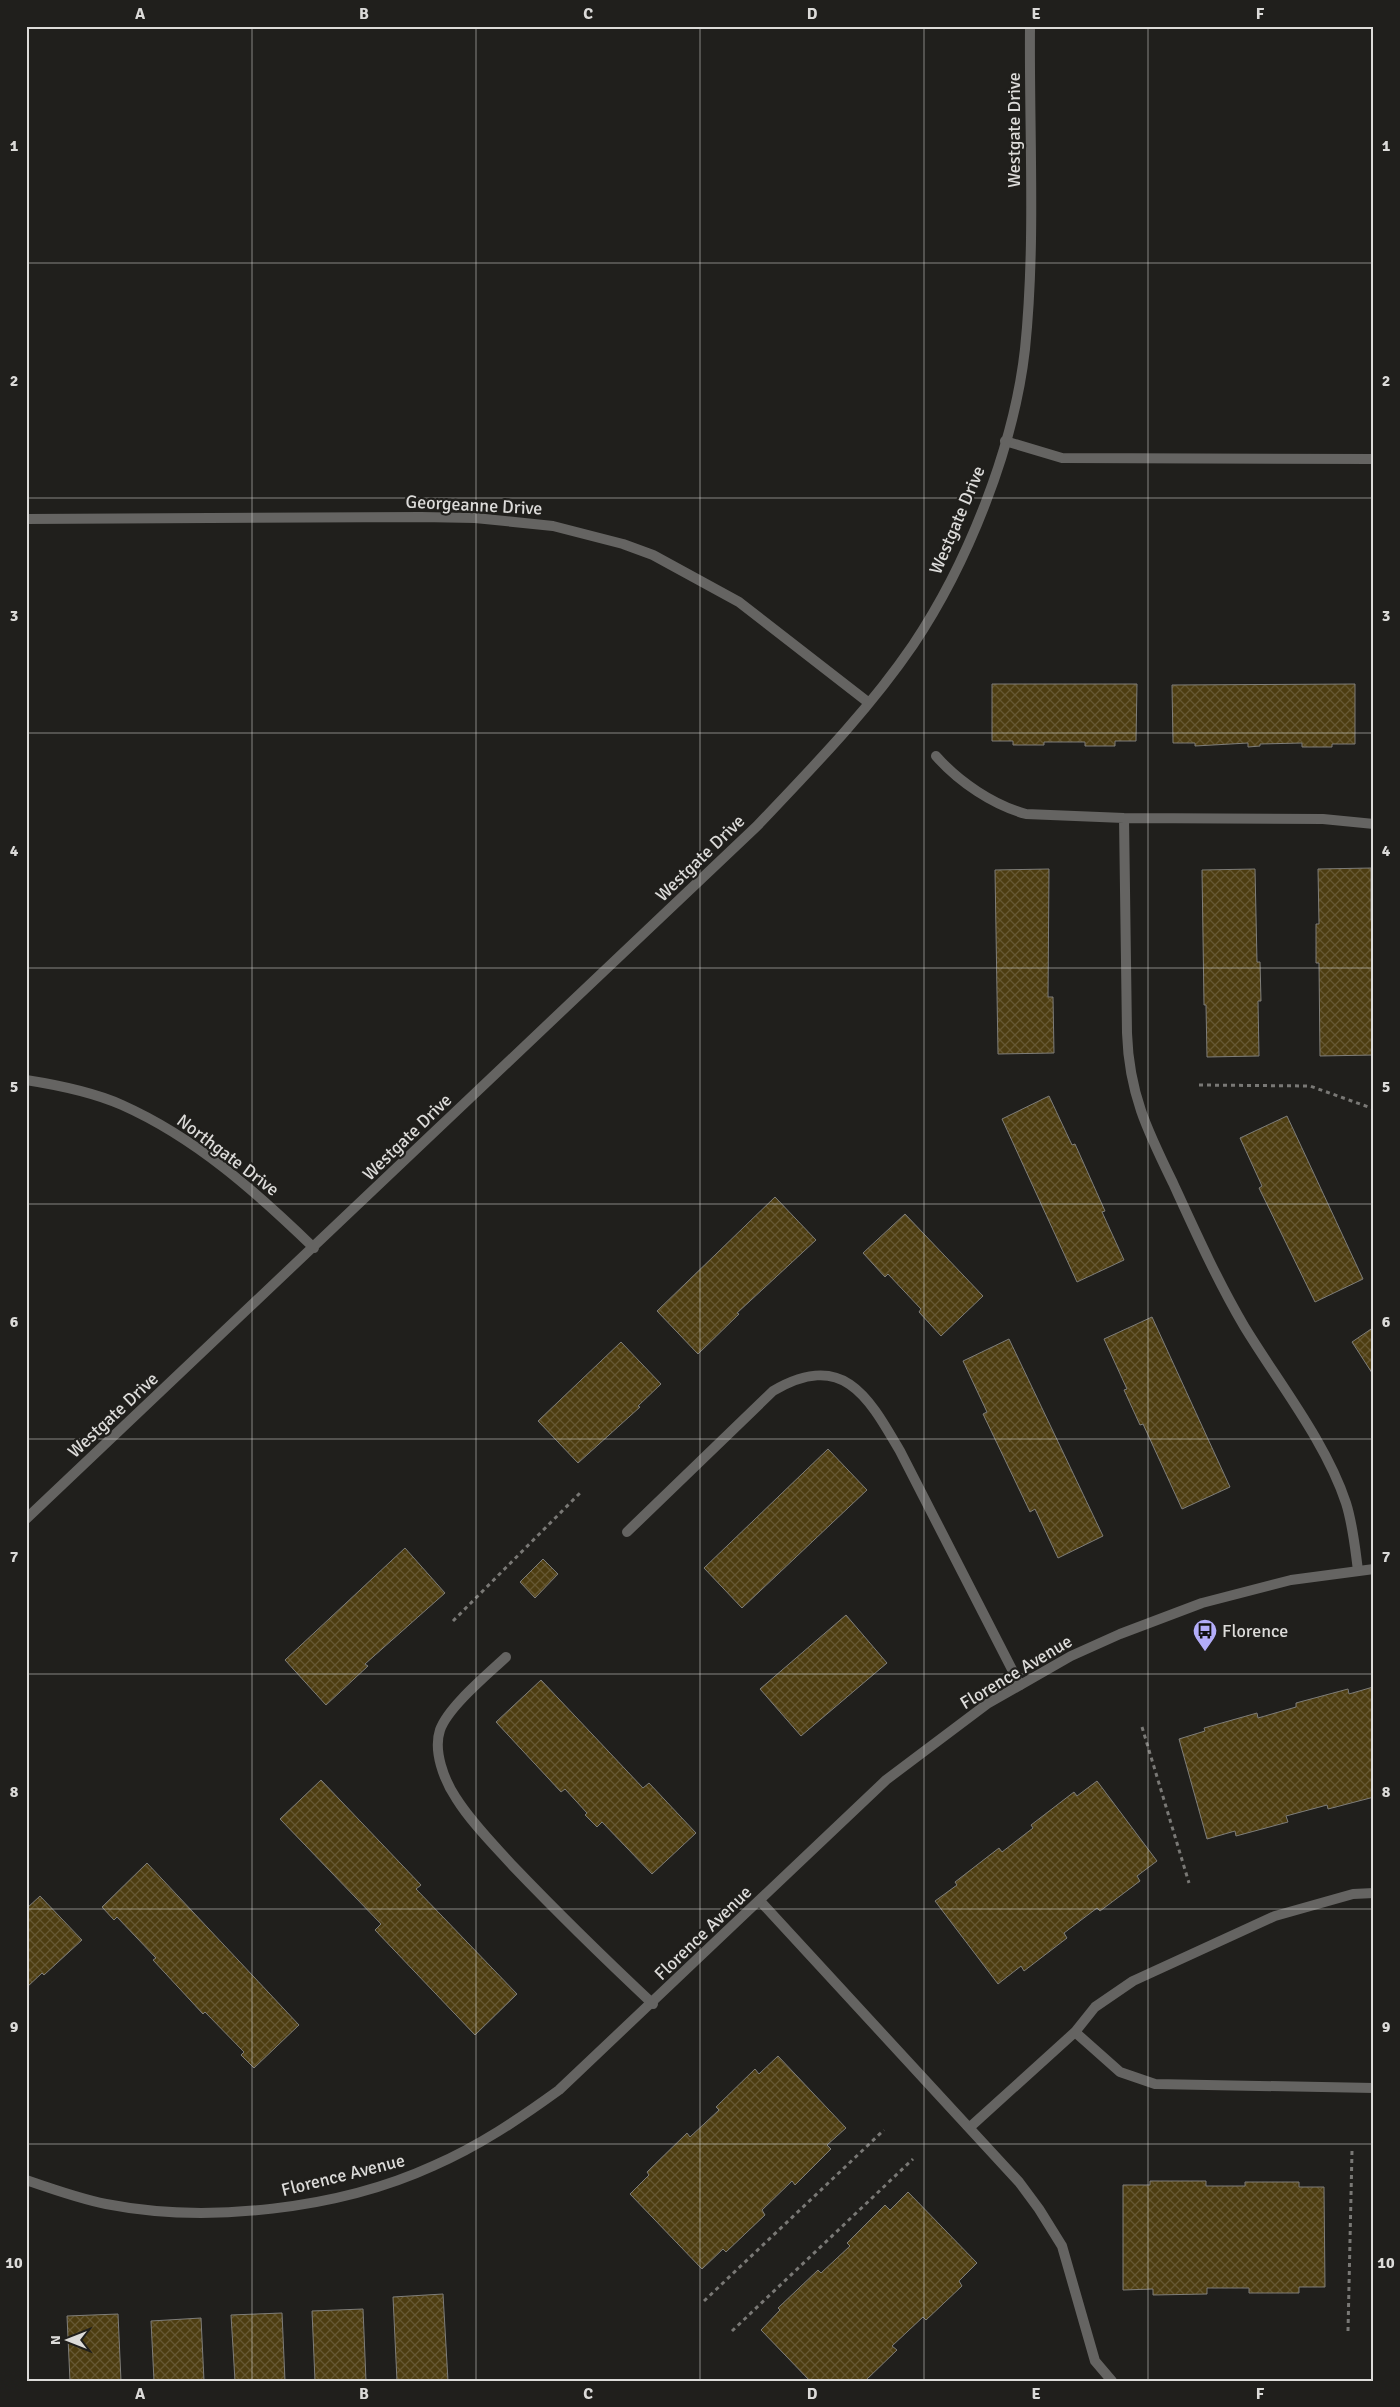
<svg xmlns="http://www.w3.org/2000/svg" width="1400" height="2407" font-family="Signika,sans-serif">
<defs>
<pattern id="building-cross-hatch" width="8" height="8" patternUnits="userSpaceOnUse" patternTransform="scale(1.25)"><rect width="8" height="8" fill="#4d3d11"/><path d="M0 0l8 8M0 8l8-8" fill="none" stroke="#665833"/></pattern>
</defs>
<rect width="100%" height="100%" fill="#201f1c"/>
<path fill="url(#building-cross-hatch)" stroke="#7e7d79" d="M992 684H1137L1136 741H1115V746H1085V742H1044V745H1013V741H992Z
M1355 684V744H1332V747H1302V743L1260 744V746L1248 747V743L1195 746V743H1173L1172 685Z
M1371 868V920H1373L1374 1055 1320 1056 1319 963H1316V924H1319L1318 869Z
M1049 869 1048 997H1053L1054 1053 998 1054 995 870Z
M1255 869 1257 962H1260L1261 1001H1258L1259 1056 1207 1057 1206 1005H1204L1202 870Z
M1049 1096 1072 1145 1075 1144 1105 1211 1102 1212 1124 1260 1077 1282 1002 1119Z
M1287 1116 1363 1279 1315 1302 1259 1188 1262 1186 1240 1138Z
M775 1197 816 1240 737 1313 739 1314 698 1354 657 1311Z
M905 1214 983 1296 941 1336 919 1312 921 1309 888 1274 885 1277 863 1253Z
M1152 1317 1230 1487 1182 1509 1143 1424 1140 1425 1124 1390 1127 1389 1104 1339Z
M1374 1327V1376L1352 1342Z
M1009 1339 1103 1536 1058 1558 1035 1509 1030 1512 983 1414 987 1412 963 1361Z
M621 1342 661 1384 638 1406 640 1407 578 1463 538 1421Z
M828 1449 867 1490 742 1608 704 1568Z
M405 1548 445 1593 365 1664 368 1666 326 1705 285 1660Z
M543 1559 558 1574 535 1598 520 1582Z
M846 1615 887 1663 801 1736 760 1689Z
M541 1680 643 1788 649 1783 696 1833 652 1874 602 1822 597 1827 585 1815 587 1813 565 1789 561 1792 496 1722Z
M1373 1687 1374 1797 1328 1809 1327 1805 1286 1816 1288 1822 1236 1836 1235 1831 1207 1839 1179 1739 1205 1731 1204 1728 1257 1713 1258 1718 1296 1707V1703L1348 1689 1349 1694Z
M321 1780 421 1885 416 1889 517 1994 475 2035 375 1930 381 1924 280 1819Z
M1097 1781 1157 1861 1137 1876 1140 1881 1100 1911 1097 1908 1064 1933 1067 1938 1024 1971 1021 1966 998 1984 935 1901 957 1885 955 1882 999 1848 1002 1852 1033 1828 1031 1825 1074 1792 1077 1796Z
M147 1863 299 2025 254 2068 241 2055 244 2052 205 2012 203 2014 153 1960 156 1958 117 1917 114 1920 102 1907Z
M40 1896 82 1940 44 1975 42 1973 26 1988V1909Z
M778 2056 846 2128 827 2145 831 2149 795 2185 792 2181 762 2210 765 2215 726 2252 723 2249 702 2269 630 2194 649 2175 647 2172 687 2133 690 2137 719 2110 716 2107 755 2069 759 2074Z
M1150 2181H1206V2186H1245V2182H1299V2187H1324L1325 2287H1299V2293H1249V2288H1207V2294L1153 2295V2289L1123 2290V2185H1150Z
M908 2192 977 2263 959 2281 962 2286 926 2320 923 2317 892 2346 897 2350 865 2381H810L761 2330 780 2310 778 2308 818 2270 821 2273 850 2246 847 2243 885 2205 890 2210Z
M443 2294 448 2381H397L393 2297Z
M363 2309 366 2381H315L312 2311Z
M282 2313 285 2381H235L231 2315Z
M118 2314 121 2381H70L67 2316Z
M201 2318 204 2381H154L151 2321Z"/>
<g fill="none" stroke-linecap="round" stroke-linejoin="round">
<path stroke="#797875" stroke-width="3" stroke-dasharray="4 4" stroke-linecap="butt" d="M1199 1085 1310 1086 1374 1109
M453 1621 580 1493
M1142 1727 1189 1883
M704 2301 884 2130
M732 2331 913 2159
M1348 2331 1352 2151"/>
<path stroke="#656462" stroke-width="10" d="M1005 441 1062 458 1374 459
M936 756C959 782 993 805 1026 814L1124 818 1323 819 1374 824
M1124 818 1127 1033C1129 1093 1147 1130 1173 1183 1195 1231 1217 1280 1244 1326 1278 1382 1326 1442 1346 1503 1353 1525 1355 1548 1358 1570
M627 1532 773 1391C843 1350 868 1396 900 1451L1020 1685
M506 1657C488 1674 448 1707 440 1730 433 1751 444 1780 456 1798 471 1822 493 1844 512 1865 558 1913 604 1958 653 2004
M760 1901 1019 2182 1039 2209 1062 2246 1095 2361 1112 2381
M1075 2032 1120 2072 1155 2084 1374 2088
M969 2128 1075 2032 1095 2007 1133 1981 1275 1916 1353 1894 1374 1893"/>
<path stroke="#656462" stroke-width="10" d="M26 519 421 517 475 518 553 526 623 544 653 555 739 602 869 703
M26 1080C58 1085 93 1092 122 1105 196 1138 256 1192 314 1248
M26 1519 757 826C812 768 868 711 913 645 968 563 1014 447 1025 349 1036 242 1029 134 1030 26
M26 2180C52 2189 80 2199 106 2204 208 2224 339 2209 433 2166 479 2146 519 2119 559 2090L886 1780 987 1704 1071 1656 1120 1634 1202 1603 1291 1580 1374 1569"/>
</g>
<path fill="none" stroke="#dcdbd9" stroke-width="1" stroke-opacity="0.55" d="M252 26V2381M476 26V2381M700 26V2381M924 26V2381M1148 26V2381M26 263H1374M26 498H1374M26 733H1374M26 968H1374M26 1204H1374M26 1439H1374M26 1674H1374M26 1909H1374M26 2144H1374"/>
<defs>
<symbol id="bus-pin" viewBox="-11 -11 22 30"><path d="M0 17L-7.5 6A9.5 9.5 0 1 1 7.5 6Z" fill="#b3adf9" stroke="#201f1c"/><path d="M-5-6H5V4H4V6H2V4H-2V6H-4V4H-5ZM-3.5-4V0h7V-4ZM-3.5 1.2v1.5H-2V1.2ZM2 1.2v1.5H3.5V1.2Z" fill="#111"/></symbol>
</defs>
<g fill-rule="evenodd">
<use href="#bus-pin" x="1191" y="1617" width="28" height="38"/>
</g>
<g text-anchor="middle" dominant-baseline="central" stroke-width="4.5" stroke-linejoin="round" paint-order="stroke">
<g font-size="18" fill="#dcdbd9" stroke="#201f1c">
<text transform="translate(1014 130) rotate(-90)">Westgate Drive</text>
<text transform="translate(474 505) rotate(3)">Georgeanne Drive</text>
<text transform="translate(957 520) rotate(-67)">Westgate Drive</text>
<text transform="translate(700 858) rotate(-44)">Westgate Drive</text>
<text transform="translate(407 1137) rotate(-44)">Westgate Drive</text>
<text transform="translate(228 1155) rotate(37)">Northgate Drive</text>
<text transform="translate(113 1415) rotate(-43)">Westgate Drive</text>
<text transform="translate(1016 1672) rotate(-31)">Florence Avenue</text>
<text transform="translate(703 1933) rotate(-44)">Florence Avenue</text>
<text transform="translate(343 2175) rotate(-14)">Florence Avenue</text>
</g>
<g font-size="18" fill="#dcdbd9" stroke="#201f1c" text-anchor="start">
<text x="1222" y="1631">Florence</text>
</g>
</g>
<rect width="1400" height="2407" fill="none" stroke="#201f1c" stroke-width="55"/>
<g transform="translate(68 2340) rotate(270)" stroke="#201f1c" stroke-width="4" paint-order="stroke">
<path d="M0-4L9 19L0 12L-9 19Z" fill="#dcdbd9"/>
<text y="-8" font-size="14" font-weight="bold" text-anchor="middle" fill="#dcdbd9">N</text>
</g>
<rect x="28" y="28" width="1344" height="2352" fill="none" stroke="#dcdbd9" stroke-width="2"/>
<g font-size="16" text-anchor="middle" font-weight="bold" fill="#dcdbd9">
<text x="140" y="19">A</text>
<text x="364" y="19">B</text>
<text x="588" y="19">C</text>
<text x="812" y="19">D</text>
<text x="1036" y="19">E</text>
<text x="1260" y="19">F</text>
<text x="14" y="151">1</text>
<text x="1386" y="151">1</text>
<text x="14" y="386">2</text>
<text x="1386" y="386">2</text>
<text x="14" y="621">3</text>
<text x="1386" y="621">3</text>
<text x="14" y="856">4</text>
<text x="1386" y="856">4</text>
<text x="14" y="1092">5</text>
<text x="1386" y="1092">5</text>
<text x="14" y="1327">6</text>
<text x="1386" y="1327">6</text>
<text x="14" y="1562">7</text>
<text x="1386" y="1562">7</text>
<text x="14" y="1797">8</text>
<text x="1386" y="1797">8</text>
<text x="14" y="2032">9</text>
<text x="1386" y="2032">9</text>
<text x="14" y="2268">10</text>
<text x="1386" y="2268">10</text>
<text x="140" y="2399">A</text>
<text x="364" y="2399">B</text>
<text x="588" y="2399">C</text>
<text x="812" y="2399">D</text>
<text x="1036" y="2399">E</text>
<text x="1260" y="2399">F</text>
</g>
</svg>
